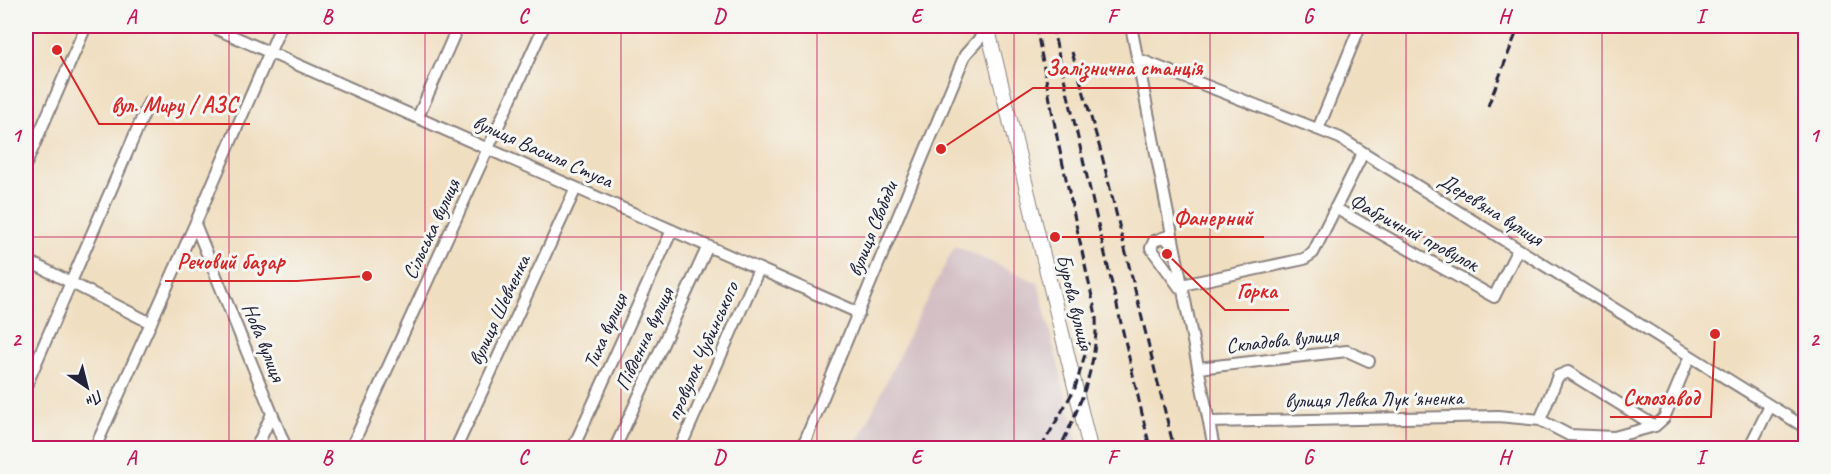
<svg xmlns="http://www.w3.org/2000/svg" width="1831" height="474" font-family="Caveat,sans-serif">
<rect width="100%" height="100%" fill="#f6f6f2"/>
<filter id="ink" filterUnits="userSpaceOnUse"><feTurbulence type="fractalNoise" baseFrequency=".0167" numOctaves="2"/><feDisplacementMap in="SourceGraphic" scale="12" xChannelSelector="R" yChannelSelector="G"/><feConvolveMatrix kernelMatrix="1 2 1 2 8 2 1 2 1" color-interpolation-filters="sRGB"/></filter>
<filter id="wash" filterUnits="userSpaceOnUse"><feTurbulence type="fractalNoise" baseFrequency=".008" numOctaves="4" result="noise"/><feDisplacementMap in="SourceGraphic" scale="24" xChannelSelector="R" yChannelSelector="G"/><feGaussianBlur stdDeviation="1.35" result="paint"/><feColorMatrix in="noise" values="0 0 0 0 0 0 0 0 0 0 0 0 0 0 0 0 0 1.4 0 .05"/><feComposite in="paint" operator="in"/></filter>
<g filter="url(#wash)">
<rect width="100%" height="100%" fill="#f0dec0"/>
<path fill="#d2bec3" d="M955 246 1038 283 1079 448H855L911 330Z"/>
</g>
<g filter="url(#ink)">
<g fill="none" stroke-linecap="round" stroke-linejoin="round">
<defs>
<path id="minor" d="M210 26 859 313
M281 26 195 224 286 448
M1131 26 1214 448
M1138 59 1340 138 1806 428
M418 117 458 26
M1318 129 1360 26
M26 164 86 26
M1335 208 1494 297 1518 249
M1173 247 1165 237 1154 241 1151 248 1180 288
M26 260 151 323
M1182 285 1304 259 1313 253 1363 153
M1198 368 1347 351 1369 361
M26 386 149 102
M1540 420 1558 376 1568 372 1655 426
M1209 422 1498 416 1540 420 1569 435 1614 437 1655 426 1664 418 1690 356
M95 448 195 224
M256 448 272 414
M351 448 544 26
M456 448 576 188
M573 448 672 230
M615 448 708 246
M680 448 759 269
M802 448 965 55 988 29
M1749 448 1770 406"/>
<path id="major" d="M987 26 1090 448"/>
</defs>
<use href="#minor" stroke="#89807e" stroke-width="14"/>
<use href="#major" stroke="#89807e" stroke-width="16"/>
<use href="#minor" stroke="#fff" stroke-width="10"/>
<use href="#major" stroke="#fff" stroke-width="14"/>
<path stroke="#22223b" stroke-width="3" stroke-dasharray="9 4.5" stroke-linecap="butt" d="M1036 26 1058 142 1096 315C1098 364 1081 404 1060 448
M1052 26 1150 448
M1072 52 1101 152 1174 448
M1488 106 1519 26
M1041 448 1075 388 1089 341"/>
</g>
</g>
<path fill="none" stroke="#c2185b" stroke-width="1.5" stroke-opacity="0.55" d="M229 26V448M425 26V448M621 26V448M817 26V448M1014 26V448M1210 26V448M1406 26V448M1602 26V448M26 237H1806"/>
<g text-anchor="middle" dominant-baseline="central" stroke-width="6" stroke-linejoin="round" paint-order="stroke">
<g font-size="21" fill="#22223b" stroke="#f6f6f2">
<text transform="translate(543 151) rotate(24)">вулиця Василя Стуса</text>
<text transform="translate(1491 209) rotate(32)">Дерев'яна вулиця</text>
<text transform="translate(431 229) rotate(-65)">Сільська вулиця</text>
<text transform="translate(872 229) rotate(-68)">вулиця Свободи</text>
<text transform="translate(1414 232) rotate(28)">Фабричний провулок</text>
<text transform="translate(1075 302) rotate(76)">Бурова вулиця</text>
<text transform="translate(499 310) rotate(-65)">вулиця Шевченка</text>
<text transform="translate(605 331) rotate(-66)">Тиха вулиця</text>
<text transform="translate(644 339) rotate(-65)">Південна вулиця</text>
<text transform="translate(1282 340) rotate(-6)">Складова вулиця</text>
<text transform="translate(264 342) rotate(68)">Нова вулиця</text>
<text transform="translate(702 351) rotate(-66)">провулок Чубинського</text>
<text transform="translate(1374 399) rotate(-1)">вулиця Левка Лукʼяненка</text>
</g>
</g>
<path fill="none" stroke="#d62828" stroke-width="2" d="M941 149L1033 88H1215M57 50L99 124H250M1055 237L1161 237H1264M367 276L297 281H165M1167 254L1225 310H1289M1715 334L1711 417H1610"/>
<g fill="#d62828" stroke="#f6f6f2" stroke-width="2">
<circle cx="941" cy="149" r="6"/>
<circle cx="57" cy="50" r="6"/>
<circle cx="1055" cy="237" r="6"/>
<circle cx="367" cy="276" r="6"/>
<circle cx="1167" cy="254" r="6"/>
<circle cx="1715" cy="334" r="6"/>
</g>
<g font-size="22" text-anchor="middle" font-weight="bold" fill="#d62828" stroke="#f6f6f2" stroke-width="6" stroke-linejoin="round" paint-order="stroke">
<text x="1124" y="75">Залізнична станція</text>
<text x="174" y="112">вул. Миру / АЗС</text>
<text x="1213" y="225">Фанерний</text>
<text x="231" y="269">Речовий базар</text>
<text x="1257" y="298">Горка</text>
<text x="1661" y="405">Склозавод</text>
</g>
<rect width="1831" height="474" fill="none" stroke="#f6f6f2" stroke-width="66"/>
<g transform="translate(87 387) rotate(145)" stroke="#f6f6f2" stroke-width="4.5" paint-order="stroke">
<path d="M0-4.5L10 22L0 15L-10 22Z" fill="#22223b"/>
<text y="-9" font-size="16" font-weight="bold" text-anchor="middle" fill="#22223b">Пн</text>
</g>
<rect x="33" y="33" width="1765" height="408" fill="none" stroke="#c2185b" stroke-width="2"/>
<g font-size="20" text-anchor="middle" font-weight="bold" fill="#c2185b">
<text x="131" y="23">A</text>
<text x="327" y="23">B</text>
<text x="523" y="23">C</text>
<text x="719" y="23">D</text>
<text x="916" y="23">E</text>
<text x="1112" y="23">F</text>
<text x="1308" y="23">G</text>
<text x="1504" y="23">H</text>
<text x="1700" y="23">I</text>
<text x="16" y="142">1</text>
<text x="1814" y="142">1</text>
<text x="16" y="346">2</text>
<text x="1814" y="346">2</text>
<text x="131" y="464">A</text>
<text x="327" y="464">B</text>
<text x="523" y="464">C</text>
<text x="719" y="464">D</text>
<text x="916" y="464">E</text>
<text x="1112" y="464">F</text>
<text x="1308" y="464">G</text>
<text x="1504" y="464">H</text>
<text x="1700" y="464">I</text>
</g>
</svg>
